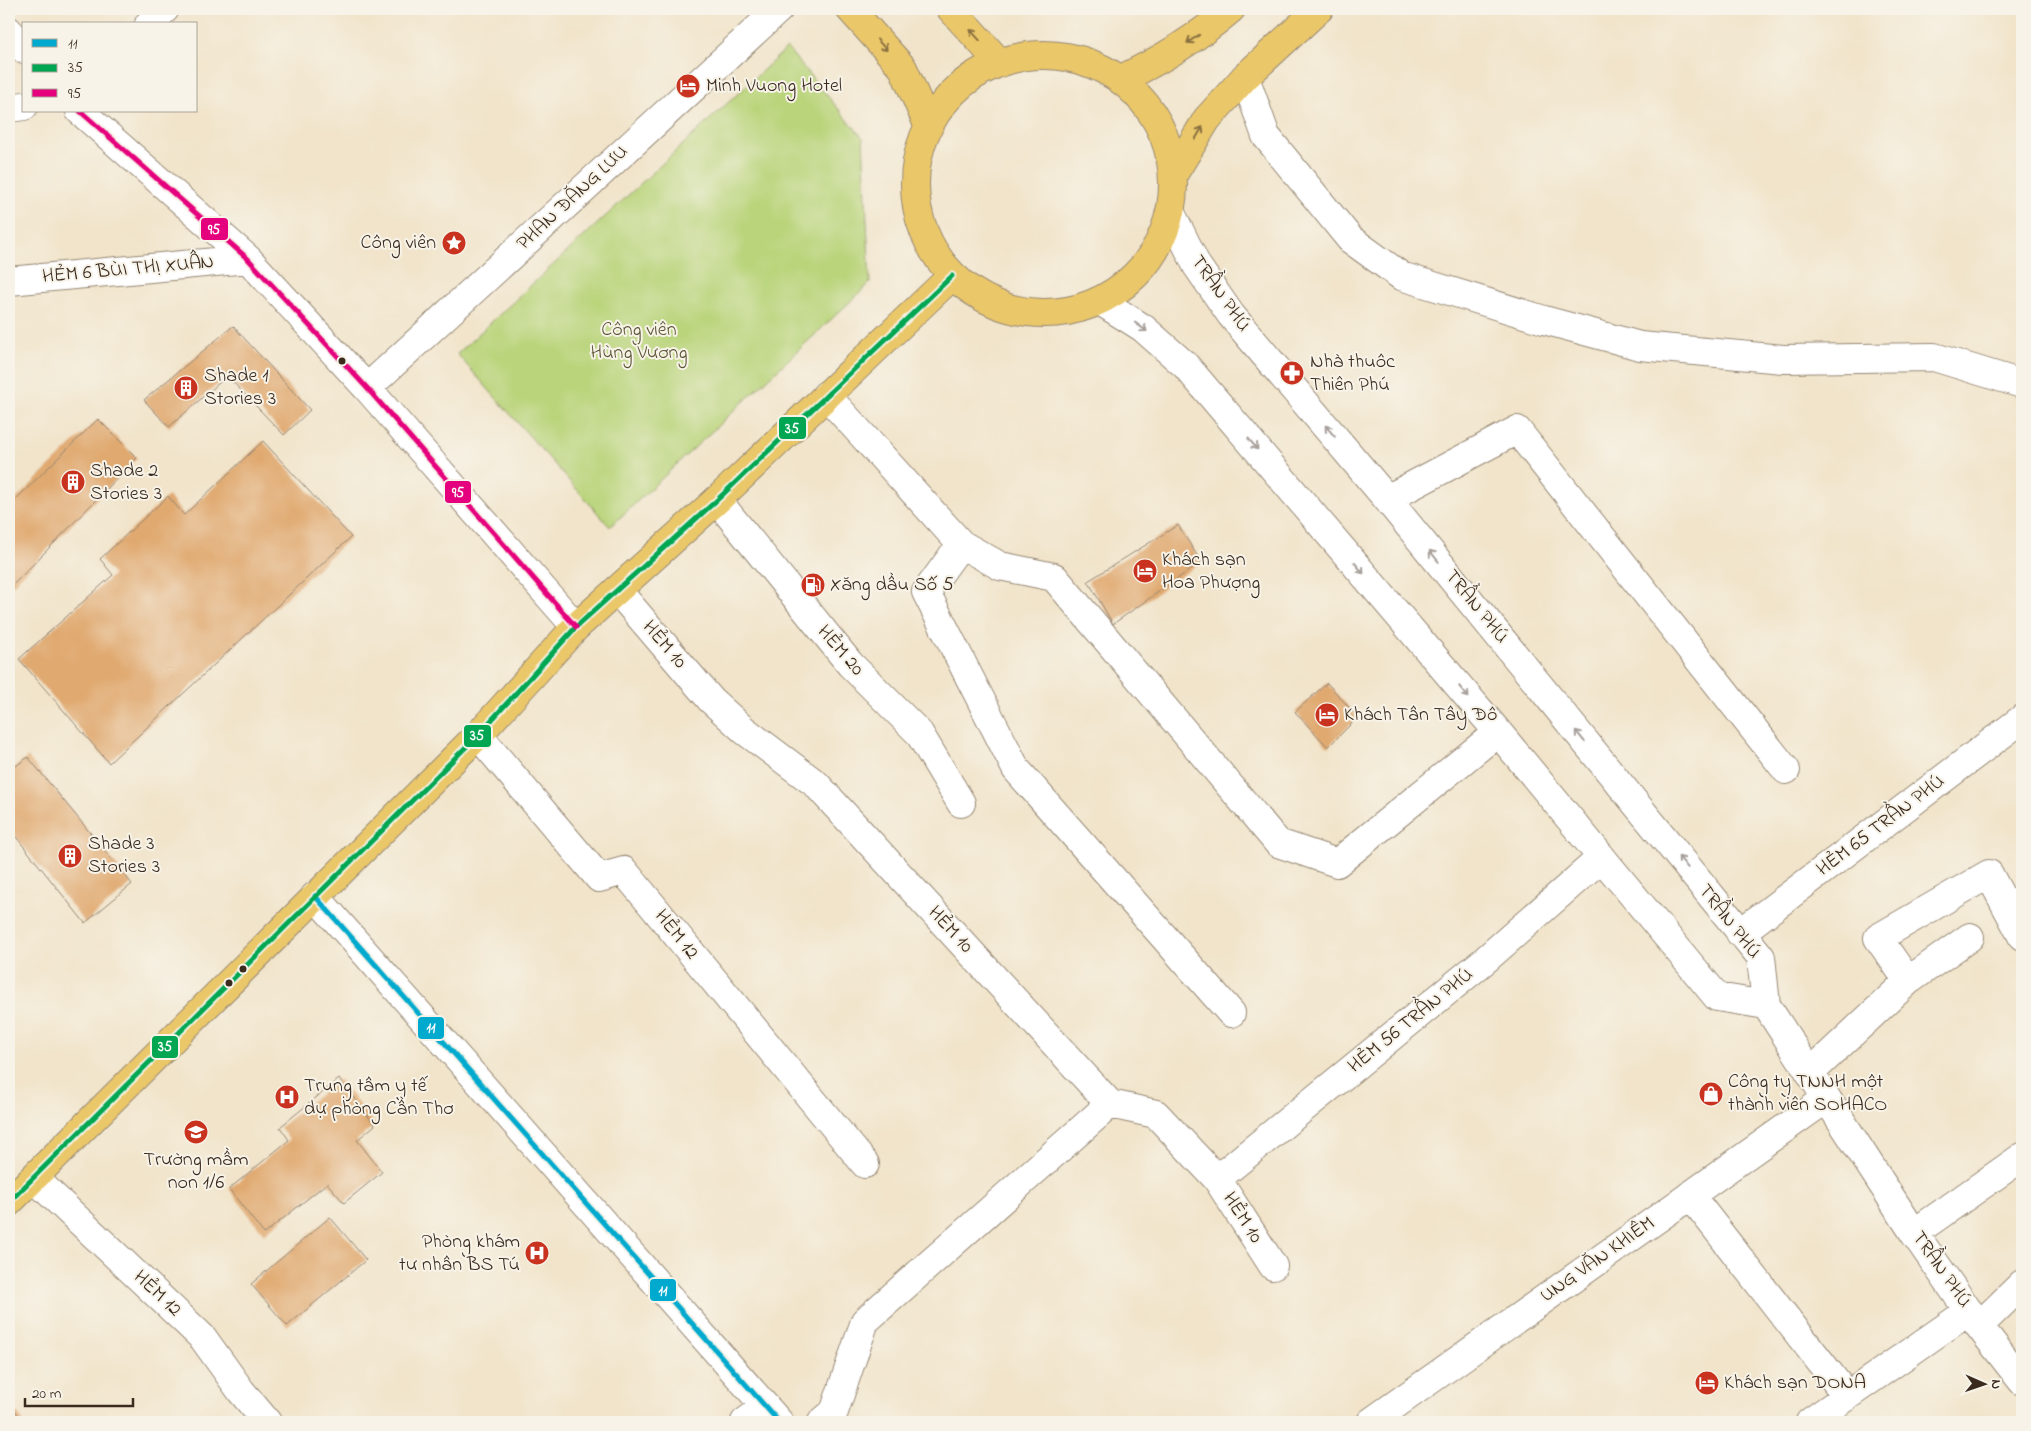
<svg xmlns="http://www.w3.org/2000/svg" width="2031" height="1431" font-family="'Indie Flower',sans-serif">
<rect width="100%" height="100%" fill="#f7f3e8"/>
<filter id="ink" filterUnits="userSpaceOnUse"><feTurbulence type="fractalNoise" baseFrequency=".02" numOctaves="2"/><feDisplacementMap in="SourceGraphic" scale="10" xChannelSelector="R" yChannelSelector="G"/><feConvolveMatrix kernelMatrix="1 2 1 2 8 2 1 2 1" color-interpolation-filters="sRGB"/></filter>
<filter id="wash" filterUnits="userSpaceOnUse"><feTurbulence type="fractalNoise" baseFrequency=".0096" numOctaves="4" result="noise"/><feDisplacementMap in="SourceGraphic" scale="20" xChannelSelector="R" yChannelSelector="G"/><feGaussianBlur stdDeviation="1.12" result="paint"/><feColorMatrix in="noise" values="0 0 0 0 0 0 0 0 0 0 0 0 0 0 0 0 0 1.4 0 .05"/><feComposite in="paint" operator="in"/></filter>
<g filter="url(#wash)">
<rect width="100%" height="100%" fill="#f1e4ca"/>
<path fill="#b9d47a" stroke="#7a7f4c" d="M787 48 863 138 870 283 610 527 457 354Z"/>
<g id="blocks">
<path fill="#e0a970" d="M233 326 310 410 284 435 227 376 169 427 144 400Z
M98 419 137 458 9 589V506Z
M263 441 351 537 109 763 19 659 113 575 100 559 168 496 184 515Z
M1178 525 1201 562 1113 624 1088 581Z
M1327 683 1358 717 1328 747 1295 712Z
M28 757 132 884 85 923 9 828V771Z
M339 1079 375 1125 357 1140 382 1172 344 1203 327 1183 264 1234 229 1189 289 1140 280 1127Z
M1703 1086H1716V1101L1703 1102Z
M330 1217 366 1260 287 1326 251 1284Z
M9 1403 24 1422H9Z"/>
</g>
</g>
<g filter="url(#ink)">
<use href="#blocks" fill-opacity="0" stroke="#968774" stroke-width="1"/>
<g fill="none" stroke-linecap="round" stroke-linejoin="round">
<defs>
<path id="minor" d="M149 24 165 9
M9 31 24 49
M1245 77 1266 136 1350 239 1401 276 1544 320 1640 346 1783 359 1934 357 2022 384
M9 108 24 106
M80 111 248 259 367 388 576 627
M1171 213 1197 266 1231 315 1387 499 1761 957 1766 1005 1914 1233 1979 1326 2022 1381
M9 281 248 259
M1100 301 1143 328 1186 366 1498 732 1717 997 1766 1005
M367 388 779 9
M826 395 961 544 1000 566 1054 577 1278 843 1337 863 1498 732
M1387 499 1517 430 1786 770
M717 500 850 664 919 733 961 803
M961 544 926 592 1016 769 1231 1013
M617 590 711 700 744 730 816 784 1110 1104 1156 1114 1217 1179 1273 1266
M478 735 599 878 624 871 865 1164
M315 896 779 1422
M1740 933 2022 719
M1908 981 1970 937
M1810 1073 1908 981 1878 938 1989 874 2022 936
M34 1178 203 1338 241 1391 267 1422
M1217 1179 1484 961 1601 858
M1690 1195 1847 1396
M1914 1233 2022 1157
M1979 1326 2022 1284
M745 1422 766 1407
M822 1422 834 1412 865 1321 1110 1104
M1371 1422 1826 1099
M1810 1422 1969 1311"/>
<path id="major" d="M9 1202 478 735 576 627 717 500 952 276"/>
<path id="highway" d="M850 9 903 68 928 125
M951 9 999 62
M915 184a129 129 0 1 1 258 0a129 129 0 1 1-258 0Z
M1121 79C1162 60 1197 38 1231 9
M1173 175 1207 119 1245 77 1319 9"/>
</defs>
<use href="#minor" stroke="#968774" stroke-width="30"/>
<use href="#major" stroke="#968774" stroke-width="30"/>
<use href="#highway" stroke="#968774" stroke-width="30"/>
<use href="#minor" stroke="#fff" stroke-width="28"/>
<use href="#major" stroke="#eac769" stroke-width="28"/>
<use href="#highway" stroke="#eac769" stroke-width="28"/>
<defs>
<path id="bus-1" d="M315 896 779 1422"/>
<path id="bus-2" d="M9 1202 478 735 576 627 717 500 952 276"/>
<path id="bus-3" d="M80 111 248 259 367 388 576 627"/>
</defs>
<use href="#bus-1" stroke="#f7f3e8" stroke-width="9"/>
<use href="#bus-2" stroke="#f7f3e8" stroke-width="9"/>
<use href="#bus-3" stroke="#f7f3e8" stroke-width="9"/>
<use href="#bus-1" stroke="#00a9ce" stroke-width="5"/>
<use href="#bus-2" stroke="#00a651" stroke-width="5"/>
<use href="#bus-3" stroke="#e5007d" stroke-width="5"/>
</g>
<defs><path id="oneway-shaft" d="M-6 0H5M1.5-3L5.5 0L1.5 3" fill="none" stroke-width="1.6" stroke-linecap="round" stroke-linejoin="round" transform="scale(1.25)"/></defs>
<g stroke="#8a7140">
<use href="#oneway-shaft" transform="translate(975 35) rotate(-132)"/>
<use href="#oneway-shaft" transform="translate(1193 39) rotate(146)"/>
<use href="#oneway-shaft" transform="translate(882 45) rotate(48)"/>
<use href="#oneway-shaft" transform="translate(1199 133) rotate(-59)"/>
</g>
<g stroke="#a79f9a">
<use href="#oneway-shaft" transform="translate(1141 327) rotate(36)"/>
<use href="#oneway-shaft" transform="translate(1330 431) rotate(-130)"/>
<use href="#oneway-shaft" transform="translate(1253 444) rotate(50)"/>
<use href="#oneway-shaft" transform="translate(1434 556) rotate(-129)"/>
<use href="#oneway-shaft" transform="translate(1359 568) rotate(50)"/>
<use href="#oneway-shaft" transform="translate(1464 692) rotate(50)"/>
<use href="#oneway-shaft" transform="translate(1580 736) rotate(-129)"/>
<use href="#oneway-shaft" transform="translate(1683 862) rotate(-129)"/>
</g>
</g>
<defs>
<symbol id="hotel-disc" viewBox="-11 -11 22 22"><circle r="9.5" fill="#c8321e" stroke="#f7f3e8"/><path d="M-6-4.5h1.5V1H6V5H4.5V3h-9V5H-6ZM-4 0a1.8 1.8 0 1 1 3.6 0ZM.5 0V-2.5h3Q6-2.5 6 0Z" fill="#fff"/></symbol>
<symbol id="sight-disc" viewBox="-11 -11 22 22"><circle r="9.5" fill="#c8321e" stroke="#f7f3e8"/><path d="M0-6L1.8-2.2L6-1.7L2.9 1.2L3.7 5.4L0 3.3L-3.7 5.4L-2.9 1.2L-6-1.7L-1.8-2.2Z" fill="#fff"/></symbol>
<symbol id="pharmacy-disc" viewBox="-11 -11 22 22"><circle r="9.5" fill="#c8321e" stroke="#f7f3e8"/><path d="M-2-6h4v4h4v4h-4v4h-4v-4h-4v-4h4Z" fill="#fff"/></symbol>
<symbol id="building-disc" viewBox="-11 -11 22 22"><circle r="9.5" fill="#c8321e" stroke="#f7f3e8"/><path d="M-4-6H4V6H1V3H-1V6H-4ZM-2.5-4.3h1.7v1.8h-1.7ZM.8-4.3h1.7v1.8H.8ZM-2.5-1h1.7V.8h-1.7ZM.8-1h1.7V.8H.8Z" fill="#fff"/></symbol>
<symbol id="fuel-disc" viewBox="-11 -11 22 22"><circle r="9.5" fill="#c8321e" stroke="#f7f3e8"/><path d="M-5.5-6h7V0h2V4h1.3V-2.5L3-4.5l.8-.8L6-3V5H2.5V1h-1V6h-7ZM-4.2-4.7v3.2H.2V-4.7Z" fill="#fff"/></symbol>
<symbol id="shop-disc" viewBox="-11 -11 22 22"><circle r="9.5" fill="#c8321e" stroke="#f7f3e8"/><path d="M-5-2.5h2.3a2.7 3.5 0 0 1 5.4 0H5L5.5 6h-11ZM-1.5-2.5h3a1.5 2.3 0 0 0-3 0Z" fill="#fff"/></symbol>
<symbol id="hospital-disc" viewBox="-11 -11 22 22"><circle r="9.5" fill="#c8321e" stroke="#f7f3e8"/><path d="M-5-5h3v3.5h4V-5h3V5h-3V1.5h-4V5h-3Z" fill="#fff"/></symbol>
<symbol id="school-disc" viewBox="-11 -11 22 22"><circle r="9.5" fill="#c8321e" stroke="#f7f3e8"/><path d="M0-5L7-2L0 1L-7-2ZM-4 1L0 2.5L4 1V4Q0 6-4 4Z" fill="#fff"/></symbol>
</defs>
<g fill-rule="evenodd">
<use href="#hotel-disc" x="674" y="72" width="28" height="28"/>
<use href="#sight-disc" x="440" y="229" width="28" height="28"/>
<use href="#pharmacy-disc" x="1278" y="359" width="28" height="28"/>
<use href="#building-disc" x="172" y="374" width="28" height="28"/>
<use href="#building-disc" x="59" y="468" width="28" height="28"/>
<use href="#hotel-disc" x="1131" y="557" width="28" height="28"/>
<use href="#fuel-disc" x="799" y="571" width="28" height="28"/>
<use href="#hotel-disc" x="1313" y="701" width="28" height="28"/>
<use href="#building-disc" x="56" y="842" width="28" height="28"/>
<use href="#shop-disc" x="1697" y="1080" width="28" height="28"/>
<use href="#hospital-disc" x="273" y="1083" width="28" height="28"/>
<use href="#school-disc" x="182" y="1118" width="28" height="28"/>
<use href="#hospital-disc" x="523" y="1239" width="28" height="28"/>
<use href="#hotel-disc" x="1693" y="1369" width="28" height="28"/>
</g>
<g fill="#3b2a1e" stroke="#f7f3e8" stroke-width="2">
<circle cx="342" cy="361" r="4.5"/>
<circle cx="243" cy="969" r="4.5"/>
<circle cx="229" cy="983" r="4.5"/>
</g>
<g text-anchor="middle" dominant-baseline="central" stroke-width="4" stroke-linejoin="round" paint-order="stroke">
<g font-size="20" fill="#3b2a1e" stroke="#f7f3e8" text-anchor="start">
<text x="706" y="86">Minh Vuong Hotel</text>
<text x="436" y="243" text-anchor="end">Công viên</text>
<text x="1310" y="362">Nhà thuôc<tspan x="1310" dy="23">Thiên Phú</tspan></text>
<text x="204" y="376">Shade 1<tspan x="204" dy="23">Stories 3</tspan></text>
<text x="90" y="471">Shade 2<tspan x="90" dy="23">Stories 3</tspan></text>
<text x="1162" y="560">Khách sạn<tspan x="1162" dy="23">Hoa Phượng</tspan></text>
<text x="830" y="585">Xăng dầu Số 5</text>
<text x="1344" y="715">Khách Tân Tây Đô</text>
<text x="88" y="844">Shade 3<tspan x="88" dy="23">Stories 3</tspan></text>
<text x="1728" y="1082">Công ty TNNH một<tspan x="1728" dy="23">thành viên SOHACO</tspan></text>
<text x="304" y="1086">Trung tâm y tế<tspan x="304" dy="23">dự phòng Cần Thơ</tspan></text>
<text x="196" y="1160" text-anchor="middle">Trường mầm<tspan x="196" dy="23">non 1/6</tspan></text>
<text x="520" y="1242" text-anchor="end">Phòng khám<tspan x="520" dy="23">tư nhân BS Tú</tspan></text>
<text x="1724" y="1383">Khách sạn DONA</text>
</g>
<g font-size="20" fill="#3b2a1e" stroke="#f7f3e8">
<text transform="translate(573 198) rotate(-43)">PHAN ĐĂNG LƯU</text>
<text transform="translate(128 270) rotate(-5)">HẺM 6 BÙI THỊ XUÂN</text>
<text transform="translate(1220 294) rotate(55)">TRẦN PHÚ</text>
<text transform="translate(1476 607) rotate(51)">TRẦN PHÚ</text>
<text transform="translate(664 645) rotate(49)">HẺM 10</text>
<text transform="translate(840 651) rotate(49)">HẺM 20</text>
<text transform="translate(1881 826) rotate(-37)">HẺM 65 TRẦN PHÚ</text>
<text transform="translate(1729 922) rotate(52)">TRẦN PHÚ</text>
<text transform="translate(950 930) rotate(47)">HẺM 10</text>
<text transform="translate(676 935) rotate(51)">HẺM 12</text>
<text transform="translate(1411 1021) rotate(-39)">HẺM 56 TRẦN PHÚ</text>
<text transform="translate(1242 1218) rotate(57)">HẺM 10</text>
<text transform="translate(1598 1260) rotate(-35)">UNG VĂN KHIÊM</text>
<text transform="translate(1941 1270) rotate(55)">TRẦN PHÚ</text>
<text transform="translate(157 1294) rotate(43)">HẺM 12</text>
</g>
<g font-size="20" fill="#5a5435" stroke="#f7f3e8">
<text x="639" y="330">Công viên<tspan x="639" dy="23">Hùng Vương</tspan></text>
</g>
</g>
<g stroke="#f7f3e8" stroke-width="2">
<rect x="200" y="217" width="29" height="24" rx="5" fill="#e5007d"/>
<rect x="778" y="416" width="29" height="24" rx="5" fill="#00a651"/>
<rect x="444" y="480" width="28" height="24" rx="5" fill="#e5007d"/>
<rect x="463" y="724" width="29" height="24" rx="5" fill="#00a651"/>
<rect x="417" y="1016" width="28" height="24" rx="5" fill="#00a9ce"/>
<rect x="151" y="1035" width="28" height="24" rx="5" fill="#00a651"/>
<rect x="649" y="1278" width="28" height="24" rx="5" fill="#00a9ce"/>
</g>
<g font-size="14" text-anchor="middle" font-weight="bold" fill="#fff">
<text x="214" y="234">95</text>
<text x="792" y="433">35</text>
<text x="458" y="497">95</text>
<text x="477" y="740">35</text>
<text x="431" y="1032">11</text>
<text x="165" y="1051">35</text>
<text x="663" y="1295">11</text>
</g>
<rect width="2031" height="1431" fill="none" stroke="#f7f3e8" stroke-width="30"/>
<rect x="22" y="22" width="175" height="90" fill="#f7f3e8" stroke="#aca397"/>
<rect x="32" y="39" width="25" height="8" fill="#00a9ce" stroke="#aca397"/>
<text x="68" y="48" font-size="15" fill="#3b2a1e">11</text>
<rect x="32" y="64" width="25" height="8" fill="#00a651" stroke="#aca397"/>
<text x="68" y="72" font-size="15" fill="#3b2a1e">35</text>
<rect x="32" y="89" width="25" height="8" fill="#e5007d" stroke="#aca397"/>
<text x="68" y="98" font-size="15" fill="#3b2a1e">95</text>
<g transform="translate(1984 1384) rotate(92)" stroke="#f7f3e8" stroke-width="4" paint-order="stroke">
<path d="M0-4L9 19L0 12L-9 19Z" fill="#3b2a1e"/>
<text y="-8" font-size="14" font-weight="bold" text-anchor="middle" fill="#3b2a1e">N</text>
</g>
<path d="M25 1398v8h108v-8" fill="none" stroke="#3b2a1e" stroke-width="2.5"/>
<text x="32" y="1398" font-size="15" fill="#3b2a1e" stroke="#f7f3e8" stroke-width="4" paint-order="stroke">20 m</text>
</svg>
